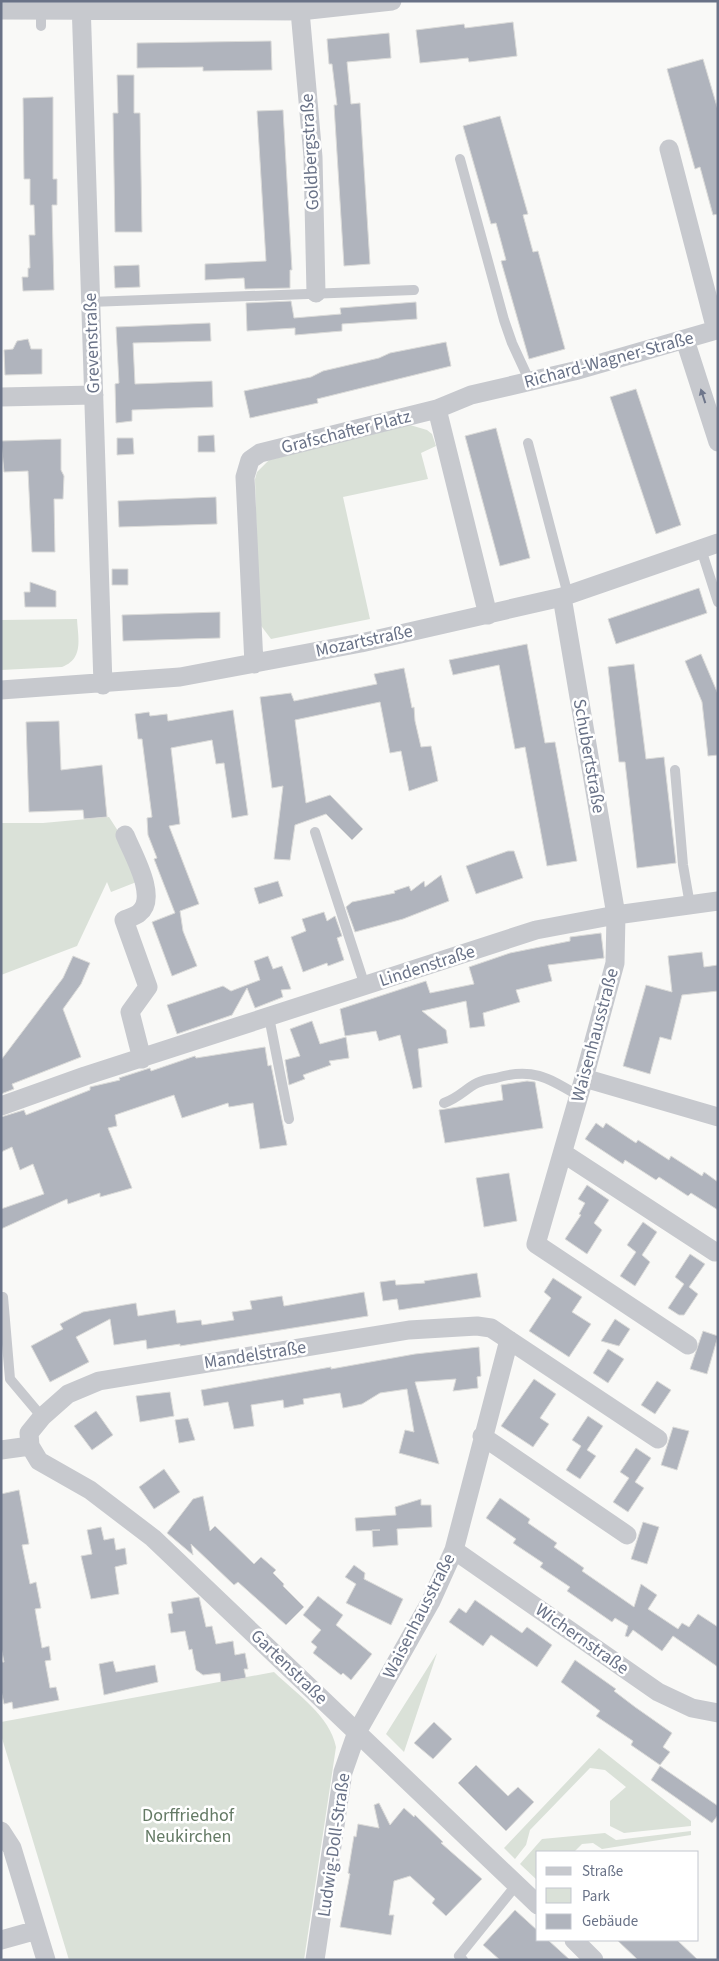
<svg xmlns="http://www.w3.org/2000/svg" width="719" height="1961" font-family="'Source Sans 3',sans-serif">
<rect width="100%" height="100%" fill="#f9f9f7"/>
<path fill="#dae1d8" d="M410 425 427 430 432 434 436 446 421 453 428 479 343 497 370 619 271 639 259 623 255 479 257 472 269 460Z
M77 619C78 638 84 659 62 667L1 670V620Z
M109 817 118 831 139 881 111 892 107 882 77 946 1 975V823H43Z
M437 1653 404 1752 386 1734Z
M274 1672C297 1694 330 1716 336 1747L304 1960H69L1 1735V1722Z
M599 1748 691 1821V1826L624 1833 610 1826V1801L626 1787 605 1770 590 1768 530 1830 526 1845 515 1859 504 1848Z
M691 1831V1835L602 1849 593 1843 582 1844 574 1852H538V1881L520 1864 542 1839 605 1833 616 1840Z"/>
<path fill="#b0b4bd" stroke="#dbdbd9" d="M513 22 517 56 469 62 468 58 420 63 416 30 464 24 465 28Z
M389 33 391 58 347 62 351 104 360 103 370 264 344 266 334 105H337L332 64H329L327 39Z
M271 41 272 70 203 71V67L137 68V43Z
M703 59 718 110V214L713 215 700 167 695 169 667 69Z
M117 75H134V113H140L142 232H115L113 113H118Z
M53 97V179H57V205H52L54 290 23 291 22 277H28V268H30L29 235H35L34 205H30V179H24L23 98Z
M283 110 292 270H290V288L245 289 244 278 205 280V264L266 261 257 111Z
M500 116 528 214 523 215 533 252 538 251 565 349 529 359 501 261 506 260 496 223 491 224 463 126Z
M139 265 140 287 115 288 114 266Z
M291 301 294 318 341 314 340 308 416 302 417 319 342 324V331L295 335V328L247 331 246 303Z
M210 323 211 341 133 343 135 384 212 381 213 407 132 410V421L116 423 115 384 119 383 116 327Z
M28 339 31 349H42V374L5 375 4 350 13 349 17 341Z
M446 342 451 366 317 399 318 403 250 418 244 391 311 377 323 371 379 358 390 353Z
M636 389 681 525 656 534 610 397Z
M496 428 530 558 500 566 465 436Z
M214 435 215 452H198V436Z
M117 438H133L134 454 117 455Z
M61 439V470L64 476 63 499H54L55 552H32L28 471 4 472 1 441Z
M216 497 217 524 119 527 118 501Z
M112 569H128V585H112Z
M30 582 56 591V607H25L24 592H30Z
M699 588 707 613 616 644 608 619Z
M220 612V638L123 641 122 615Z
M527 644 545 743 555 742 577 861 547 866 525 747 515 749 499 665 453 675 449 660Z
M701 654 718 694V755L708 756 702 702 685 661Z
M634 664 646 759 664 757 676 863 637 868 625 762H619L608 667Z
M404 668 412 708 414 707 415 721 421 747 431 746 438 781 409 791 401 751 390 753 380 702 295 720 306 803 330 795 363 829 352 840 326 814 295 825 290 860 274 859 283 786 272 788 260 697 291 693 294 701 377 684 374 674Z
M233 710 248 815 232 818 224 763 216 764 212 740 171 748 180 824 169 826 199 904 180 911 183 931 197 966 172 976 152 922 175 913 154 859 157 858 148 835 147 818 152 817 142 739H138L135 714 149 712 150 716 167 714 168 721Z
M59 721 61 770 102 765 107 817 84 819 83 810 29 812 26 722Z
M508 851H514L523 878 476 894 466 866Z
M441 875 449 901 403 919 355 932 346 907 352 902 395 893 394 891 409 886 411 891 424 881 425 887Z
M278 881 283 896 259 904 254 888Z
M324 912 327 921 335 916 342 936 337 938 344 960 328 966 327 963 303 972 291 937 306 931 302 919Z
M601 933 604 958 548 965 552 981 516 990 520 1002 483 1013 485 1026 470 1028 466 1001 422 1011 446 1030 448 1043 418 1049 422 1087 413 1089 400 1035 379 1041 376 1031 345 1036 340 1009 426 981 430 993 474 984 469 967 510 953 570 941V937Z
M702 952 704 967 718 965V991L682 995 671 1040 660 1037 650 1074 623 1066 646 985 672 992 668 956Z
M73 956 90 963 81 984 63 1009 81 1057 12 1084 14 1089 1 1094V1060L63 978Z
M268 956 273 969 282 966 291 989 281 990 283 997 255 1008 247 988 232 1015 177 1034 167 1005 223 986 231 991 260 980 254 961Z
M312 1021 320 1044 346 1037 349 1058 329 1061 331 1065 303 1075 305 1079 289 1085 285 1060 300 1056 290 1029Z
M265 1047 268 1066 271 1065 287 1145 260 1149 253 1103 229 1107 228 1103 182 1118 174 1095 115 1115 117 1126 108 1128 132 1188 100 1197V1193L68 1204 67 1199 1 1229V1209L44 1194 33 1164 20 1170 12 1147 1 1152V1117L24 1110 26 1115 90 1090V1087L120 1080 119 1078 150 1068 151 1071 195 1056 196 1058Z
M527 1081 535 1082 543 1128 445 1143 439 1110 503 1100 501 1085Z
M596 1123 603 1128 606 1123 636 1143 638 1140 669 1160 671 1156 702 1176 704 1172 718 1182V1210L691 1193 688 1196 659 1177 656 1180 625 1160 623 1164 585 1139Z
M509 1173 517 1221 484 1227 476 1178Z
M587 1185 609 1200 594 1223 602 1230 587 1254 565 1239 581 1215 579 1214 585 1203 578 1199Z
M643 1222 657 1232 642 1255 650 1262 635 1286 620 1276 636 1252 627 1245Z
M690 1254 705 1264 689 1287 698 1294 684 1315H679L668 1308 684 1284 675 1277Z
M477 1273 481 1297 399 1310 397 1299 383 1301 380 1282 395 1280 396 1285 425 1283 424 1281Z
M553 1278 582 1297 572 1312 591 1324 569 1357 529 1331 551 1298 544 1292Z
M364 1292 368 1316 180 1346V1344L147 1349 146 1340 114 1345 110 1319 76 1337 89 1362 50 1382 31 1346 63 1329 60 1324 83 1312 136 1303 138 1316 175 1310 177 1323 201 1320 202 1325 234 1320 232 1312 252 1309 250 1301 282 1296 284 1306Z
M615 1319 630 1329 619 1346 601 1341Z
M703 1331 718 1336 707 1374 690 1369Z
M479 1347 481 1376 477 1377 478 1388 453 1391 456 1379 415 1382 439 1464 399 1453 405 1430 414 1432 407 1389 380 1393 362 1404 343 1408 340 1393 303 1399 304 1404 284 1408 283 1400 251 1405 254 1426 234 1429 228 1402 204 1406 201 1390 331 1367V1369L415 1354Z
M608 1349 624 1359 608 1383 593 1373Z
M534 1379 556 1394 540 1418 549 1424 533 1447 501 1426Z
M657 1381 671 1390 655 1414 641 1405Z
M170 1392 174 1416 140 1422 136 1396Z
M96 1411 113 1435 92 1450 74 1426Z
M588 1416 603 1426 587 1450 596 1456 580 1479 566 1470 581 1446 572 1440Z
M188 1418 195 1440 179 1443 175 1420Z
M673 1427 689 1431 677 1470 661 1465Z
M636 1448 651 1458 635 1482 644 1488 628 1512 613 1502 629 1478 620 1472Z
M164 1469 180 1492 154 1509 139 1487Z
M19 1490 29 1544 22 1545 30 1584 36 1582 41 1608 35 1609 42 1648 49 1646 51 1660 45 1661 50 1688 56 1687 59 1700 13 1709 12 1702 4 1704 1 1690V1662H4L1 1647V1494Z
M203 1496 210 1531 215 1526 254 1564 261 1557 276 1570 273 1573 284 1584 283 1586 304 1607 286 1625 238 1582 234 1585 191 1544 193 1555 167 1533 193 1499Z
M500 1498 530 1519 528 1523 557 1543 554 1547 584 1568 582 1571 634 1607 641 1584 657 1595 648 1609 678 1629 682 1623 689 1627 698 1614 718 1627V1667L673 1636 662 1651 633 1630 628 1637 625 1636 628 1626 615 1618 612 1622 567 1591 570 1587 540 1567 543 1563 513 1543 516 1539 486 1518Z
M421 1499V1505H431L432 1527 397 1529 398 1545 373 1547 372 1530H380L356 1531 355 1518 396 1515 395 1507Z
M643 1522 659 1527 647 1564 631 1559Z
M101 1527 104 1540 114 1538 116 1550 125 1548 127 1564 115 1567 119 1594 91 1599 81 1556 92 1554 87 1530Z
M354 1565 365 1573 364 1579 403 1599 391 1625 346 1603 356 1584 345 1577Z
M318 1596 343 1615 336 1625 372 1654 351 1680 343 1673 341 1675 313 1653 317 1647 311 1642 321 1630 303 1615Z
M199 1597 206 1627 212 1626 216 1644 233 1641 235 1655 245 1653 248 1669H244L246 1678 221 1682 220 1673 203 1675 196 1670 192 1649 189 1650 185 1631 171 1633 168 1614 173 1613 171 1602Z
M475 1600 522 1633 527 1627 552 1645 537 1667 491 1635 483 1646 449 1622 459 1608 466 1613Z
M575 1660 616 1689 614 1691 635 1707 672 1733 663 1747 670 1752 660 1765 631 1745 633 1741 596 1716 600 1711 561 1682Z
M113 1661 116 1672 155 1665 158 1682 104 1695 99 1664Z
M434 1722 452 1739 433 1759 414 1743Z
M476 1765 508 1796 518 1787 534 1802 506 1831 458 1783Z
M660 1766 718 1806V1815L712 1823 651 1780Z
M379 1803 390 1825 404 1808 414 1817 415 1815 443 1842 441 1843 482 1879 446 1916 432 1903 435 1899 410 1876 394 1881 389 1915H394L391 1935 340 1927 350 1874 348 1873 354 1836 356 1837 358 1824 379 1828 374 1805Z
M515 1910 538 1931V1940H548L570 1960H500L483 1945Z
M617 1940H677L698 1960H638Z"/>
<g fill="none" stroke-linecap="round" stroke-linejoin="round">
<path stroke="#c7c9ce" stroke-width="10" d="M41 26V11
M460 159 504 320 512 343 530 382
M90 302 414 290
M528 443 568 595
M701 549 718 602
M675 770 683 865 690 905
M315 832 365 986
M269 1017 289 1119
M444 1103C460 1097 465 1089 477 1083 483 1080 490 1079 496 1078 532 1067 549 1078 579 1096
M3 1297 10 1379 42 1417
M463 1960 459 1956 517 1884"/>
<path stroke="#c7c9ce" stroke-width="19" d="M81 1 103 685
M1 10 300 11 392 1
M300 11 313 157 316 293
M685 340 718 442
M1 397 94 395
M437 409 488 615
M562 597 616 915 615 963 584 1078 536 1244 688 1345
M254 664 245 477 250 460 260 453 437 409 471 395 574 371 716 330 669 149
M1 690 180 677 361 643 562 597 718 543
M125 835C132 853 159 898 139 913 136 916 129 918 124 920L148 987 130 1012 142 1059
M584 1078 718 1117
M1 1106 85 1076 536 930 616 915 718 901
M563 1153 715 1252
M482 1436 627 1535
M30 1446 29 1433 42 1417 68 1394 99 1381 409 1330 477 1326 491 1328 658 1439
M30 1446 39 1461 90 1490 153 1538 538 1905
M1 1450 30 1446
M454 1550 658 1692 692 1708 718 1713
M1 1831 12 1848 46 1960
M1 1940 37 1930
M574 1940 594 1960
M315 1960 343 1772 357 1732 431 1601 454 1550 509 1340"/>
</g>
<defs><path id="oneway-solid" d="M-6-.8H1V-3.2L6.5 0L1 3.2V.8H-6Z" transform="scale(1.25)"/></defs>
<use fill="#6e768b" href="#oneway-solid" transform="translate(703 396) rotate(-108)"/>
<g text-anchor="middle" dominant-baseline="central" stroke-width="5" stroke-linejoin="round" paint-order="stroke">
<g font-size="18" fill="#697287" stroke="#fff">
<text transform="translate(310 152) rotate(-93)">Goldbergstraße</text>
<text transform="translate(92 343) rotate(-92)">Grevenstraße</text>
<text transform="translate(609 360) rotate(-15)">Richard-Wagner-Straße</text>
<text transform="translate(346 432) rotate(-14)">Grafschafter Platz</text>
<text transform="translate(364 641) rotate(-12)">Mozartstraße</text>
<text transform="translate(589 756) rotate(80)">Schubertstraße</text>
<text transform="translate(427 966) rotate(-18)">Lindenstraße</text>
<text transform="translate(595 1035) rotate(-75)">Waisenhausstraße</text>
<text transform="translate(255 1355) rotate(-9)">Mandelstraße</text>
<text transform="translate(419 1616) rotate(-63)">Waisenhausstraße</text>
<text transform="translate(582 1639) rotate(35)">Wichernstraße</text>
<text transform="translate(289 1667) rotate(44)">Gartenstraße</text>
<text transform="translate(334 1845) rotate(-82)">Ludwig-Doll-Straße</text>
</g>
<g font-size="18" fill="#647a65" stroke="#fff">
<text x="188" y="1815">Dorffriedhof<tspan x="188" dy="21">Neukirchen</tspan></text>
</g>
</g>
<rect width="719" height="1961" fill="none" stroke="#697287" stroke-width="5"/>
<rect x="536" y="1851" width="162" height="90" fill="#ffffff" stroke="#c3c7cf"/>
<rect x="546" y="1867" width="25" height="8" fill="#c7c9ce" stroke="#c3c7cf"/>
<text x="582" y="1876" font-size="15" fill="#697287">Straße</text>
<rect x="546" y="1888" width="25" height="15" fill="#dae1d8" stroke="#c3c7cf"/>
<text x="582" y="1901" font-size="15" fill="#697287">Park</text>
<rect x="546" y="1914" width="25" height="15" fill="#b0b4bd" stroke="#c3c7cf"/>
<text x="582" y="1926" font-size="15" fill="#697287">Gebäude</text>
</svg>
